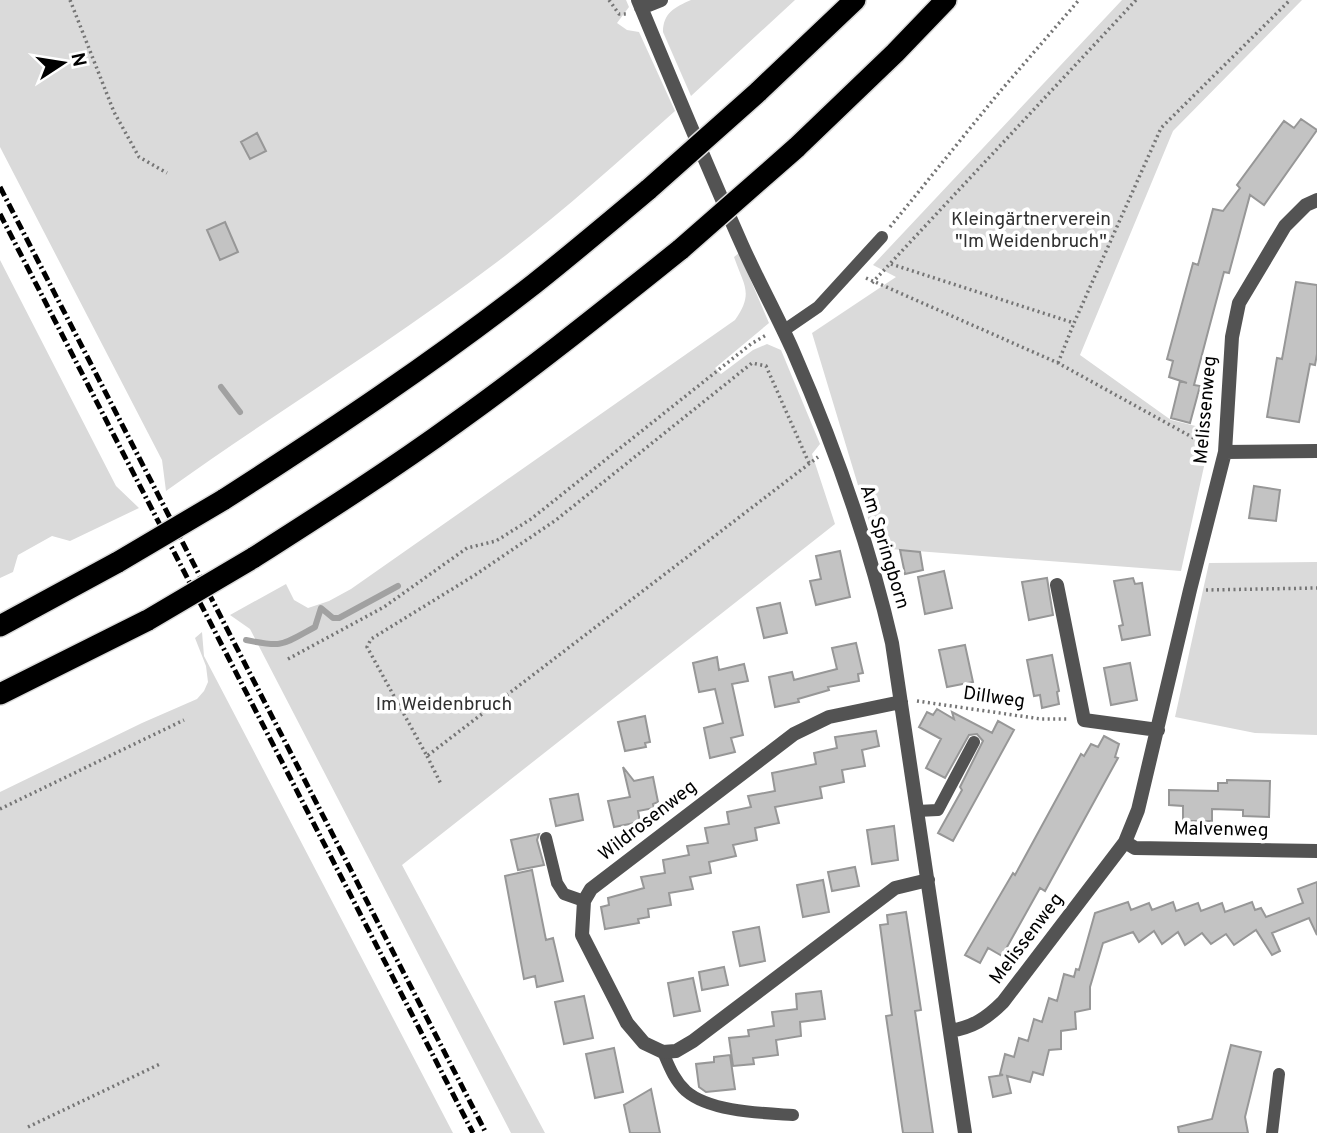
<svg xmlns="http://www.w3.org/2000/svg" width="1317" height="1133" font-family="Overpass,sans-serif">
<rect width="100%" height="100%" fill="#fff"/>
<path fill="#dadada" d="M0 0H626L629 7 617 23 627 30 639 32 675 111C617 163 559 215 497 262 390 343 275 413 166 491L162 460 0 147Z
M691 0H795L691 96 663 32C663 13 675 7 691 0Z
M1122 0H1302L1173 131 1080 355 1171 420 1212 430 1181 571 877 548 812 333 896 277 873 265Z
M739 253 769 323 715 368 721 374 753 350 767 344 781 350 820 444 812 454 835 524 402 865 545 1133H511L250 629 230 615 286 584 294 600 308 608 329 601 351 589 735 320C754 293 744 286 734 257Z
M0 260 116 486 139 508 70 541 52 536 18 555 13 572 0 578Z
M1317 562V735L1255 733 1175 717 1209 563Z
M202 632 204 656 453 1133H0V792L142 723 197 699 204 691 208 682 206 666 195 638Z"/>
<g fill="none" stroke-linecap="round" stroke-linejoin="round">
<path stroke="#a1a1a1" stroke-width="6" d="M221 387 240 412
M246 640C284 648 282 645 315 627L321 608 333 618H339L398 586"/>
</g>
<path fill="#c3c3c3" stroke="#979797" stroke-width="2" d="M1301 119 1317 130 1310 140 1264 205 1250 195 1229 273 1224 272 1209 328 1194 385 1200 386 1190 423 1171 418 1180 381 1187 383 1169 377 1173 361 1167 359 1193 263 1198 265 1213 209 1223 211 1240 188 1237 185 1284 121 1294 128Z
M257 133 266 151 250 159 241 142Z
M225 222 238 252 220 260 207 230Z
M1296 282 1317 285V354L1315 365 1310 364 1299 422 1267 417 1277 358 1282 359Z
M1254 486 1280 490 1276 521 1249 518Z
M900 550 920 552 923 570 905 574Z
M840 551 850 597 816 605 810 581 821 579 816 556Z
M944 571 952 608 925 614 918 577Z
M1047 578 1053 615 1029 620 1022 582Z
M1133 578 1135 584 1142 583 1150 635 1122 640 1119 626 1123 625 1114 581Z
M780 603 787 633 764 638 757 608Z
M856 643 863 673 858 674 859 681 828 687 829 690 798 699 799 702 775 707 769 677 792 672 794 680 837 669 832 648Z
M965 645 973 682 947 687 939 650Z
M1052 655 1059 691 1057 692 1059 704 1042 708 1040 695 1034 696 1027 660Z
M717 657 719 670 744 664 748 681 732 684 743 735 731 738 735 752 710 758 704 728 723 723 715 689 699 692 693 663Z
M1130 663 1137 700 1111 705 1104 668Z
M937 709 954 719 952 712 992 733 998 721 1014 730 953 841 938 833 962 790 960 787 983 741 977 734 969 735 945 778 926 768 941 739 919 727 927 712 933 715Z
M645 716 650 742 645 743 646 747 625 751 618 722Z
M876 731 879 746 862 750 865 766 842 770 844 782 820 787 822 798 775 807 779 823 755 828 757 840 733 845 736 856 709 862 711 873 690 877 693 889 669 893 671 905 648 909 649 917 638 919 639 923 605 929 601 907 609 905 608 898 644 888 641 877 665 873 663 860 689 855 687 846 708 843 705 828 729 824 727 812 751 807 748 796 775 791 772 773 816 764 814 753 837 748 835 737Z
M1104 736 1119 744 1115 757 1118 758 1045 891 1040 888 1002 956 988 948 980 963 965 955 1013 873 1015 875 1081 754 1084 756 1091 744 1098 747Z
M623 767 634 781 653 777 658 802 653 804 654 808 638 811 640 822 614 827 608 801 630 797Z
M1227 780 1270 781 1269 817 1243 816V810L1212 809V821H1183V806L1169 805V790L1218 791V783H1227Z
M578 794 583 820 556 826 550 799Z
M894 826 898 860 872 864 867 830Z
M539 834 537 840 544 865 518 870 511 840Z
M855 867 859 886 832 891 828 872Z
M532 870 546 940 553 938 563 981 537 987 535 976 524 979 505 876Z
M823 880 829 912 803 917 797 885Z
M1317 882V935L1309 918 1272 933 1280 951 1272 955 1256 930 1234 945 1226 934 1211 944 1202 933 1185 945 1178 932 1162 944 1154 931 1139 942 1133 932 1103 943 1090 987V1009L1075 1012 1076 1029 1061 1031V1049L1049 1050 1043 1075 1033 1072 1030 1082 1007 1076 1011 1093 993 1097 989 1077 1003 1075 1000 1074 1005 1054 1014 1057 1019 1038 1028 1041 1034 1019 1042 1022 1049 998 1057 1001 1064 974 1074 977 1076 969 1079 970 1095 913 1128 902 1131 910 1149 903 1152 910 1173 902 1176 911 1198 903 1201 911 1222 903 1225 912 1252 902 1255 910 1261 908 1266 917 1303 903 1298 889Z
M906 912 921 1010 915 1011 933 1133H903L886 1016 892 1015 880 925 888 924 887 915Z
M759 927 765 961 740 966 733 932Z
M724 967 728 985 702 990 699 972Z
M693 978 700 1011 674 1016 668 983Z
M821 991 825 1019 800 1022 801 1036 776 1040 778 1055 753 1058 754 1064 733 1066 729 1038 749 1036 748 1030 774 1026 772 1012 797 1009 796 994Z
M584 996 593 1038 564 1044 555 1002Z
M1231 1045 1261 1052 1245 1117 1248 1133H1179L1178 1127 1212 1119Z
M614 1048 623 1092 595 1098 586 1054Z
M730 1055 735 1089 706 1092 699 1087 696 1064 714 1062V1057Z
M651 1089 660 1133H630L624 1105Z"/>
<g fill="none" stroke-linecap="round" stroke-linejoin="round">
<defs>
<path id="highway" d="M758 92 855 0
M796 148 895 53 946 0
M223 500C329 432 434 362 534 284 573 253 611 221 649 189
M253 558C322 514 391 470 457 422 534 367 607 308 681 249
M0 626 118 562
M0 694 148 620"/>
</defs>
<use href="#highway" stroke="#dbdbdb" stroke-width="24"/>
<path stroke="#757575" stroke-width="3.5" stroke-dasharray="2 3.5" stroke-linecap="butt" d="M70 0 114 112 139 157 167 173
M609 0 619 14H628
M890 227 997 95 1079 0
M891 264 1074 323 1161 128 1290 0
M866 278 1058 363 1210 447
M872 283 1136 0
M1058 363 1074 323
M809 463 766 366 752 363 556 520 475 575 371 639 367 647 427 756 818 457
M1206 590 1317 588
M288 659 384 607 467 548 496 541 531 519 751 344 768 334
M917 701 1041 719H1069
M427 756 441 784
M0 809 184 720
M28 1127 160 1064"/>
<path stroke="#535353" stroke-width="12" d="M783 331 818 307 882 237
M917 811 938 810 974 742
M546 838 557 883 564 894 584 901
M663 1052C669 1066 674 1080 686 1091 710 1112 763 1113 793 1115
M1272 1133 1279 1074"/>
<path stroke="#535353" stroke-width="14" d="M638 0C672 82 706 164 742 245 758 281 777 315 793 351 834 445 869 543 892 643L965 1133
M641 8 661 0
M1225 452 1317 451
M1057 585 1084 720 1158 730
M901 702 829 717 794 734 591 889 584 901 582 935 627 1023 644 1043 663 1052 676 1051 693 1041 895 888 928 880
M1125 842 1135 848 1317 851
M950 1031C973 1027 986 1019 1003 1002L1125 842 1138 810 1190 590 1225 452 1232 337 1239 303 1285 226 1306 205 1317 200"/>
<use href="#highway" stroke="#000" stroke-width="21"/>
<path stroke="#000" stroke-width="5" stroke-dasharray="10 3.5 2 3.5" stroke-linecap="butt" d="M0 187 486 1133
M0 214 473 1133"/>
<defs>
<path id="highway-bridge" d="M649 189 758 92
M681 249 796 148
M118 562 223 500
M148 620 253 558"/>
</defs>
<use href="#highway-bridge" stroke="#dbdbdb" stroke-width="24" stroke-linecap="butt"/>
<use href="#highway-bridge" stroke="#000" stroke-width="21"/>
</g>
<g text-anchor="middle" dominant-baseline="central" stroke-width="7" stroke-linejoin="round" paint-order="stroke">
<g font-size="19" fill="#313131" stroke="#fff">
<text x="1031" y="220">Kleingärtnerverein<tspan x="1031" dy="22">"Im Weidenbruch"</tspan></text>
<text x="444" y="705">Im Weidenbruch</text>
</g>
<g font-size="19" fill="#000" stroke="#fff">
<text transform="translate(1206 410) rotate(-85)">Melissenweg</text>
<text transform="translate(884 547) rotate(73)">Am Springborn</text>
<text transform="translate(994 698) rotate(8)">Dillweg</text>
<text transform="translate(648 821) rotate(-38)">Wildrosenweg</text>
<text transform="translate(1221 830) rotate(1)">Malvenweg</text>
<text transform="translate(1027 939) rotate(-53)">Melissenweg</text>
</g>
</g>
<g transform="translate(63 63) rotate(78)" stroke="#ffffff" stroke-width="5" paint-order="stroke">
<path d="M0-5L12 26L0 18L-12 26Z" fill="#000000"/>
<text y="-10" font-size="19" font-weight="bold" text-anchor="middle" fill="#000000">N</text>
</g>
</svg>
